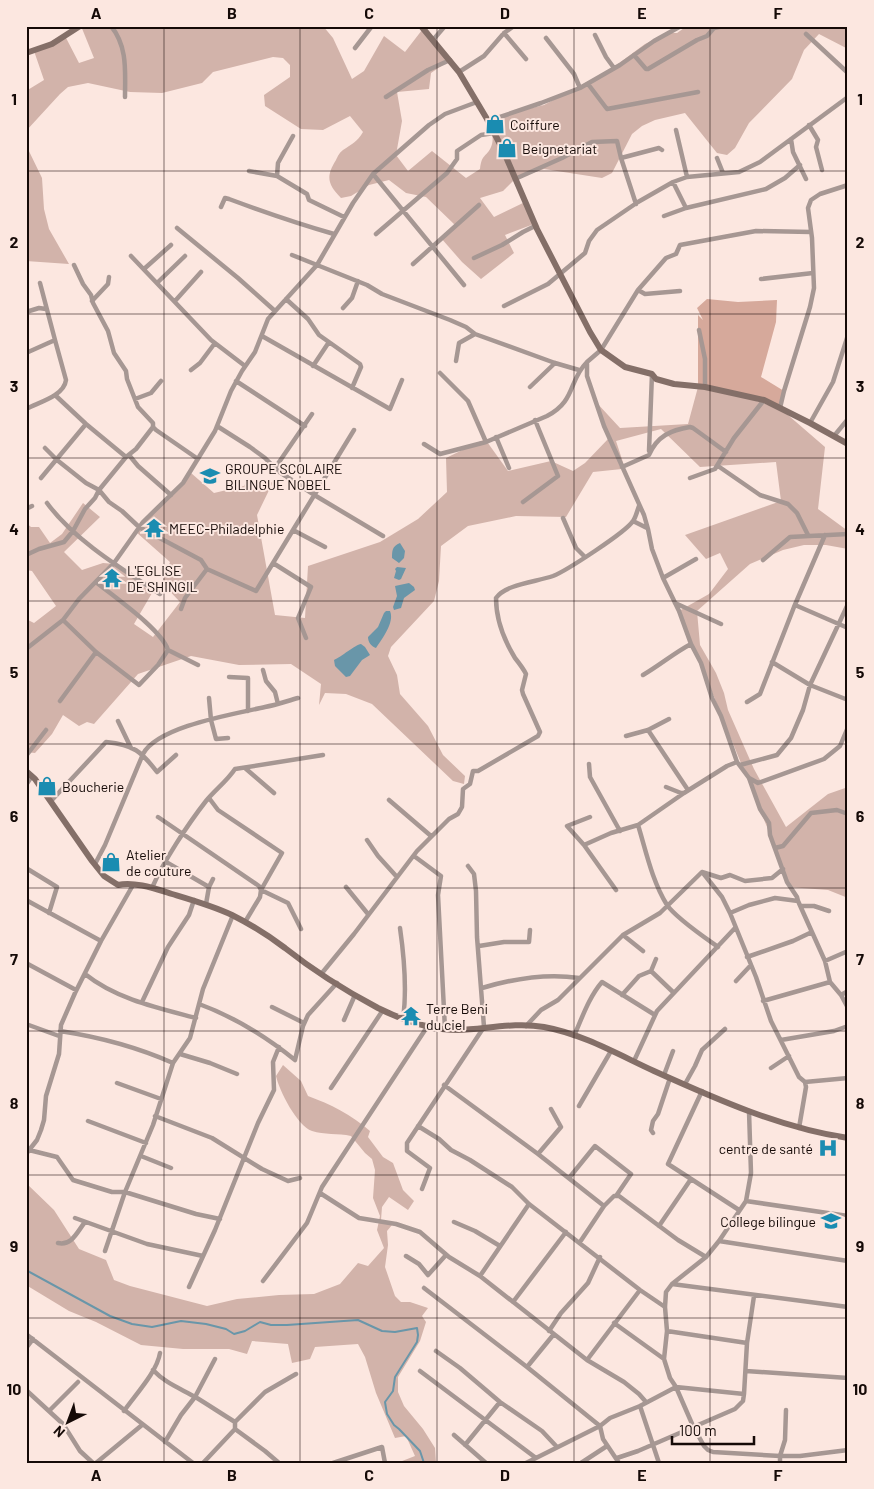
<svg xmlns="http://www.w3.org/2000/svg" width="874" height="1489" font-family="Barlow,sans-serif">
<rect width="100%" height="100%" fill="#fce7e0"/>
<path fill="#d2b3aa" d="M81 26H323L333 38 352 79 364 71 384 36 405 52 422 30 450 60 431 73 429 89 397 92 402 121 396 155 408 171 432 151 466 178 480 169C482 153 486 158 491 147 495 138 491 128 487 119L544 105 611 69 645 44 668 33H677L687 26H848V49L819 34 804 50 792 79 749 123 735 148 727 155 717 153 685 113 655 120 642 126 632 134 612 173 602 178 544 169 515 179 503 191 480 198 494 217 525 202 534 224 505 235 514 253 481 279 462 262 441 238 455 225 426 197 406 193 389 180 369 185 351 196 341 198C327 184 326 176 336 160 338 156 339 153 343 150 352 144 357 142 363 132L350 116 323 130 301 129 265 106 264 95 290 77V65L283 58 273 57 213 72 202 83 162 93 130 92 88 83 68 87 60 94 26 131V91L44 80 34 51 64 34 79 63 94 58Z
M26 145 42 178 44 209 49 229 69 264 26 261Z
M698 387 735 394 781 409 825 447 818 509 848 531V549L826 545H804L783 550 750 564 697 611 700 645 716 673 724 693 728 710 754 769 786 827 828 794 848 787V898L828 890 789 887 776 849 679 611 709 594 728 569 720 553 706 559 685 535 781 501 776 462 700 467 661 429 616 441 635 499 622 469 593 472 566 517 516 516 468 526 441 546 439 581 434 601 391 647 388 656 397 675 400 694 428 726 443 755 465 776 464 784 453 781 372 704 346 694 325 693 319 705 321 684 291 664 239 665 191 656 138 674 94 724 87 722 79 726 63 715 52 734 35 753 26 752V619L34 623 56 606 32 571 26 570V523L31 527H39L50 543 62 534 83 503 100 517 64 552 82 570 103 563 115 564 152 593 134 624 153 637 180 602 162 583 170 562 136 532 191 473 214 493 244 486 247 480 266 483 281 481 272 484 257 515 275 615 305 618 308 566 380 542 418 519 447 492 446 458 485 439 508 471 551 461 573 471 585 463 609 438 596 402 620 428 688 424Z
M283 1065 301 1081 308 1096C330 1104 352 1115 370 1131L368 1137 383 1157 393 1163 403 1190 414 1201 408 1210 389 1197 382 1207 381 1220 392 1225 387 1231 388 1245 385 1267 395 1296 401 1302H410L428 1308 422 1316 426 1322 420 1341 398 1377V1392L404 1406 423 1429 435 1448 436 1463H397L415 1456 406 1436 395 1438 376 1393 365 1357 358 1344 315 1347 310 1359 292 1363 288 1344 252 1341 247 1354 229 1349H183L141 1345 96 1322 69 1311 26 1285V1183L54 1210 79 1249 106 1260 114 1280 130 1286 207 1306 237 1299 279 1295 314 1294 340 1284 358 1263 368 1266 384 1248 377 1230 380 1216 373 1198 375 1170 372 1159 365 1153 351 1136C338 1133 324 1135 312 1131 297 1126 279 1090 276 1076Z"/>
<path fill="#d6a99b" d="M707 299 738 302 777 300 776 322 761 377 784 391 781 409 767 402 698 387V315L703 320 697 308Z"/>
<path fill="#6996a9" d="M400 543 405 551 404 558 399 563 392 558C392 551 392 546 400 543Z
M397 567 406 568 401 579 399 580 394 578 396 571 395 569Z
M409 583 414 587 415 590 404 598 401 608 394 610 393 607 397 596 395 586Z
M386 611H390C395 622 382 639 376 648 371 646 368 642 368 637L378 627 384 613Z
M361 644 365 647 370 655 362 660 350 676 346 677 335 666 334 660C341 657 355 645 361 644Z"/>
<g fill="none" stroke-linecap="round" stroke-linejoin="round">
<path stroke="#6996a9" stroke-width="2" d="M26 1270 110 1316 132 1324 152 1327 181 1321 206 1324 226 1329 234 1334 245 1331 260 1322 271 1325H287L358 1320 382 1331 395 1332 417 1328 418 1335 417 1342 395 1377 393 1391 385 1402 387 1414 394 1425 399 1429 420 1451 424 1463"/>
<path stroke="#a69793" stroke-width="4.5" d="M111 26C128 47 125 72 125 97
M504 33 526 59
M806 34 848 73
M595 35 606 57 614 68
M546 38 574 74 580 88
M433 40 445 26
M355 48 372 26
M634 55 646 69H648L697 40 707 36 714 28 724 26
M459 72 484 56 504 33 514 26
M588 84 607 109 698 92
M386 97 428 70 450 60
M488 121 541 103 580 88 620 65 654 41 681 26
M809 125 818 140 816 147 822 170
M676 130 687 177
M791 139 793 152 806 179
M621 158 636 204
M717 158 723 173
M249 171 277 176 307 194 309 200 344 217
M373 174 464 285
M277 176 278 163 293 136
M515 179 562 158 592 142 617 141 621 158 659 148 662 150
M673 182 686 208
M221 207 225 198 229 199C264 212 299 224 334 234
M664 216 686 208 766 189 785 178 800 165
M177 228 238 278 275 311
M376 234 447 173 457 159V151L481 135 494 133
M292 255 317 265 353 203 373 174 429 125 445 114 477 102
M131 256 211 340 245 366
M474 258 502 245 523 232 535 226
M413 264 479 205
M74 265 83 284 91 295 93 303 108 331 114 353 126 371 127 379 138 407 153 423V427L156 430 198 459
M144 269 171 245
M761 279 813 273
M40 283 55 340
M157 283 185 256
M638 290 645 294 680 291
M286 299 308 319 319 335 360 364 361 367 352 388
M92 301 108 284 109 277
M175 301 201 272
M504 306 548 284 585 253 589 241 597 230 638 202 673 182 687 177 739 172 760 162 848 97
M343 308 352 298 358 281
M26 312 39 308 46 309
M699 330 705 359V387
M262 336 390 409 402 380
M26 353 55 340 66 380C64 396 39 402 26 409
M456 361 459 343 475 334 555 363 579 370
M313 366 329 342
M191 370 200 363 215 343
M440 373 468 401 486 442
M236 381 305 426
M530 387 555 363
M55 395 86 424 126 457
M135 399 151 393 161 381
M780 408 784 391 810 307 814 288 812 238 808 208 811 200 820 194 848 185
M810 423 833 382 848 335
M217 426 250 447 265 458 278 471 316 496 383 536
M834 436 848 419
M496 437 509 468
M424 444 440 454 486 442 547 416C576 401 568 381 587 362
M45 448 57 460 86 483 99 490 109 502 122 511 139 527 201 560 207 569 256 591 273 563
M649 451 652 374
M129 455 138 466 171 495
M718 466 760 495 788 504 797 513 808 535
M622 467 649 455C657 436 671 430 690 427L693 428 726 452
M275 468 312 414
M41 478 86 424
M690 478 715 469 734 438 764 400
M523 502 558 476 535 420
M47 503C74 540 122 569 160 594
M26 509 32 506
M563 518 576 548 584 556
M633 521 647 528
M293 530 273 563 311 587 298 618 306 638
M325 547 293 530 354 430
M26 555 39 549 64 542 73 531 85 509 95 498 99 490 126 457 136 449 153 427
M763 560 790 537 848 534
M663 578 696 559
M675 603 721 624
M26 605V609
M795 605 848 628
M181 609 185 598 207 569
M63 620 96 652 139 685 158 665 168 650C161 629 114 597 96 582
M26 649 63 620 79 599 114 563 143 522 183 483 215 431 231 391 242 371 255 352 268 319 317 265 367 285 382 294 450 320 466 327 475 334
M168 650 198 665
M772 662 810 685 848 700
M263 670 266 681 275 692 278 704
M643 675C660 665 674 653 691 644
M229 677 248 678V711
M209 698 211 720 216 739 228 738
M60 701 96 652
M747 702 760 694 794 607 825 535
M118 721 131 748
M648 730 688 790
M626 736 648 730 669 719
M26 756 46 730
M589 764 590 777 620 831
M740 765 777 755 791 738 803 710 810 685 848 604
M245 768 274 793
M749 778 758 783 824 759 840 746 848 727
M26 785 32 776
M666 787 681 793H684L727 766 737 762
M209 798 218 810 282 853 261 890 288 903 301 929
M389 800 431 836
M51 801 106 742C134 745 141 751 157 772L176 755
M158 817 259 886 261 890 260 897 245 922
M590 817 567 826 584 845 611 833 638 825 684 793
M638 825C646 851 652 881 667 905 676 918 704 937 718 947
M367 840 378 856 397 877
M584 845 616 890
M775 848 783 846 811 813 837 810 848 814
M414 856 441 876 438 895 445 1029
M166 862 209 887
M95 864 105 845 143 754C158 726 235 714 265 707 276 705 287 701 298 698
M26 868 57 887 49 913
M703 873 722 897 730 913 756 977 771 1021 799 1077 805 1082 806 1087 799 1128
M346 887 368 914
M152 888C163 862 188 824 206 801 215 790 227 781 235 769L323 755
M26 900 101 941
M798 901 797 897 787 882 770 835 769 823 760 809 749 778 737 762 721 716 712 698 701 663 691 644 679 611 663 578 652 549 648 529 644 515 604 426 587 376V362L601 350 638 290 666 258 676 254 680 245 756 231 811 232
M206 904 209 887 213 879
M801 906H814L829 911
M730 913 749 905 775 898 798 901 825 961 830 982
M400 928C404 956 407 991 403 1019
M623 935 643 951
M479 946 504 942H529L530 930
M747 957 793 941 812 932
M825 961 848 951
M26 963 76 990
M651 971 674 993
M322 973 354 934 417 851 449 819 458 814 462 807 463 789 470 784 473 771H478L538 736 540 732 523 694 522 690 526 674C523 668 519 663 515 658 504 640 496 619 496 598 506 584 536 582 553 576 566 571 626 532 633 521 636 517 637 511 639 506
M85 974C116 999 158 1008 196 1018
M736 981 751 965
M482 988C512 979 547 973 579 978
M622 995 639 976 651 971 656 959
M841 995 848 991
M763 1001 830 982 841 995 848 1008
M142 1002 168 947 189 915 194 900
M199 1004C235 1017 265 1036 295 1060L303 1026 308 1015 337 983
M272 1007 304 1023
M344 1020 355 995
M26 1024 59 1036
M526 1026 541 1010 558 1000 623 935 660 913 702 872 721 878 730 875 745 881 772 878 783 869
M60 1031C99 1037 137 1047 173 1063
M574 1036C582 1018 589 997 602 982L655 1015
M848 1038V1040
M781 1040 834 1031 848 1026
M180 1054 210 1063 237 1074
M634 1061 657 1011 735 928
M771 1068 789 1056
M664 1075 673 1051
M805 1082 848 1078
M117 1083 161 1099
M685 1084 695 1066 702 1050 725 1029
M444 1085 538 1154 604 1206
M331 1088 383 1010
M702 1091 668 1164 739 1210
M579 1106 611 1051
M155 1116 212 1138 262 1169 288 1181 300 1178
M88 1121 146 1143
M418 1126 439 1139 451 1150 470 1160 512 1187 529 1204 640 1290 665 1307
M653 1133 651 1130 653 1121 658 1114 670 1078
M29 1150 57 1157 73 1180 112 1192H125L196 1214 220 1219
M26 1154 37 1140 41 1130 44 1120 46 1096 59 1054 61 1025 75 993 101 941 133 885
M538 1154 561 1127 551 1109
M141 1156 171 1168
M569 1178 595 1146 631 1174 616 1196
M422 1189 430 1168 407 1151V1143L484 1027 477 937 476 891 474 874 468 866
M320 1193 359 1218 396 1224 420 1232 449 1257 480 1276 587 1360 624 1382 639 1394 646 1402
M746 1201 848 1216
M75 1218 147 1244 203 1256
M454 1222 475 1231 500 1246
M659 1226 691 1179
M719 1241 848 1261
M580 1242 604 1206 614 1196H619L678 1240 706 1257
M58 1243C72 1246 77 1232 85 1222
M105 1251 125 1192 153 1125 173 1063 190 1038 203 989 233 915
M406 1256 419 1264 428 1275 446 1255
M480 1276 529 1204
M263 1281 307 1223 322 1187 427 1027
M672 1284 848 1307
M189 1287 215 1230 258 1123 274 1090 273 1062 279 1047
M424 1288 527 1367 600 1426 603 1439 619 1463
M754 1296 747 1343 744 1394 676 1387 693 1426 704 1446 708 1450 713 1452 780 1456H800L848 1450
M513 1302 566 1232
M614 1323 664 1359
M549 1331 561 1313 588 1283 600 1257
M667 1331 747 1343
M26 1334 193 1463
M26 1348 33 1339
M436 1351 460 1368 500 1402 542 1431 557 1447
M587 1360 640 1290
M527 1367 554 1334
M153 1370C166 1384 182 1389 197 1398 210 1406 222 1414 235 1422
M420 1371 536 1458
M746 1371 848 1378
M26 1390 63 1424 80 1451 93 1463
M640 1406 659 1463
M49 1411 78 1382
M124 1411C135 1395 157 1372 160 1353
M235 1429 265 1451 279 1463
M454 1435 486 1463
M165 1442 181 1415 195 1397 215 1359
M465 1445 500 1402
M617 1458 638 1451 735 1409 743 1401 744 1394
M96 1463 142 1425
M203 1463 235 1429V1422L265 1392 296 1374
M333 1463 382 1447 385 1463
M526 1463 600 1426 610 1418 640 1406 676 1387 670 1378 664 1359 667 1331 665 1307 666 1292 672 1284 706 1257 719 1241 746 1201 751 1173 749 1111
M581 1463 607 1446
M780 1463V1456L785 1440 786 1410"/>
<path stroke="#846f68" stroke-width="6" d="M421 26 459 72 487 119 503 150 537 229 590 332 601 350 625 367 652 374 656 379 674 384 705 387 764 400 810 423 848 444
M26 53 52 44 80 26
M26 771 35 779 92 861 104 876 118 885C134 881 156 889 172 894 192 900 213 906 232 915 250 924 269 936 285 948 314 971 346 991 378 1008 402 1020 430 1030 458 1030 486 1029 516 1022 544 1027 583 1034 619 1055 654 1071 716 1099 781 1128 848 1138"/>
</g>
<path fill="none" stroke="#150a07" stroke-width="1" stroke-opacity="0.55" d="M164 26V1463M300 26V1463M437 26V1463M574 26V1463M710 26V1463M26 171H848M26 314H848M26 458H848M26 601H848M26 744H848M26 888H848M26 1031H848M26 1175H848M26 1318H848"/>
<defs>
<symbol id="shop-bare" viewBox="-9 -9 18 18"><path d="M-5-2.5h2.3a2.7 3.5 0 0 1 5.4 0H5L5.5 6h-11ZM-1.5-2.5h3a1.5 2.3 0 0 0-3 0Z" fill="#1a8cb1" stroke="#fce7e0" stroke-width="2.5" paint-order="stroke"/></symbol>
<symbol id="school-bare" viewBox="-9 -9 18 18"><path d="M0-5L7-2L0 1L-7-2ZM-4 1L0 2.5L4 1V4Q0 6-4 4Z" fill="#1a8cb1" stroke="#fce7e0" stroke-width="2.5" paint-order="stroke"/></symbol>
<symbol id="temple-bare" viewBox="-9 -9 18 18"><path d="M0-6L5-2H3V0L6.5 2.5H4V6H1.5V3h-3V6H-4V2.5H-6.5L-3 0V-2H-5Z" fill="#1a8cb1" stroke="#fce7e0" stroke-width="2.5" paint-order="stroke"/></symbol>
<symbol id="hospital-bare" viewBox="-9 -9 18 18"><path d="M-5-5h3v3.5h4V-5h3V5h-3V1.5h-4V5h-3Z" fill="#1a8cb1" stroke="#fce7e0" stroke-width="2.5" paint-order="stroke"/></symbol>
</defs>
<g fill-rule="evenodd">
<use href="#shop-bare" x="481" y="110" width="28" height="28"/>
<use href="#shop-bare" x="493" y="134" width="28" height="28"/>
<use href="#school-bare" x="196" y="462" width="28" height="28"/>
<use href="#temple-bare" x="140" y="514" width="28" height="28"/>
<use href="#temple-bare" x="98" y="564" width="28" height="28"/>
<use href="#shop-bare" x="33" y="772" width="28" height="28"/>
<use href="#shop-bare" x="97" y="848" width="28" height="28"/>
<use href="#temple-bare" x="397" y="1002" width="28" height="28"/>
<use href="#hospital-bare" x="814" y="1134" width="28" height="28"/>
<use href="#school-bare" x="817" y="1207" width="28" height="28"/>
</g>
<g text-anchor="middle" dominant-baseline="central" stroke-width="4" stroke-linejoin="round" paint-order="stroke">
<g font-size="14" fill="#150a07" stroke="#fce7e0" text-anchor="start">
<text x="510" y="124">Coiffure</text>
<text x="522" y="148">Beignetariat</text>
<text x="225" y="468">GROUPE SCOLAIRE<tspan x="225" dy="16">BILINGUE NOBEL</tspan></text>
<text x="169" y="528">MEEC-Philadelphie</text>
<text x="127" y="570">L'EGLISE<tspan x="127" dy="16">DE SHINGIL</tspan></text>
<text x="62" y="786">Boucherie</text>
<text x="126" y="854">Atelier<tspan x="126" dy="16">de couture</tspan></text>
<text x="426" y="1008">Terre Beni<tspan x="426" dy="16">du ciel</tspan></text>
<text x="813" y="1148" text-anchor="end">centre de santé</text>
<text x="816" y="1221" text-anchor="end">College bilingue</text>
</g>
</g>
<rect width="874" height="1489" fill="none" stroke="#fce7e0" stroke-width="55"/>
<g transform="translate(68 1422) rotate(222)" stroke="#fce7e0" stroke-width="4" paint-order="stroke">
<path d="M0-4L9 19L0 12L-9 19Z" fill="#150a07"/>
<text y="-8" font-size="14" font-weight="bold" text-anchor="middle" fill="#150a07">N</text>
</g>
<path d="M672 1436v8h82v-8" fill="none" stroke="#150a07" stroke-width="2.5"/>
<text x="679" y="1436" font-size="15" fill="#150a07" stroke="#fce7e0" stroke-width="4" paint-order="stroke">100 m</text>
<rect x="28" y="28" width="818" height="1434" fill="none" stroke="#150a07" stroke-width="2"/>
<g font-size="16" text-anchor="middle" font-weight="bold" fill="#150a07">
<text x="96" y="19">A</text>
<text x="232" y="19">B</text>
<text x="369" y="19">C</text>
<text x="505" y="19">D</text>
<text x="642" y="19">E</text>
<text x="778" y="19">F</text>
<text x="14" y="105">1</text>
<text x="860" y="105">1</text>
<text x="14" y="248">2</text>
<text x="860" y="248">2</text>
<text x="14" y="392">3</text>
<text x="860" y="392">3</text>
<text x="14" y="535">4</text>
<text x="860" y="535">4</text>
<text x="14" y="678">5</text>
<text x="860" y="678">5</text>
<text x="14" y="822">6</text>
<text x="860" y="822">6</text>
<text x="14" y="965">7</text>
<text x="860" y="965">7</text>
<text x="14" y="1109">8</text>
<text x="860" y="1109">8</text>
<text x="14" y="1252">9</text>
<text x="860" y="1252">9</text>
<text x="14" y="1395">10</text>
<text x="860" y="1395">10</text>
<text x="96" y="1481">A</text>
<text x="232" y="1481">B</text>
<text x="369" y="1481">C</text>
<text x="505" y="1481">D</text>
<text x="642" y="1481">E</text>
<text x="778" y="1481">F</text>
</g>
</svg>
